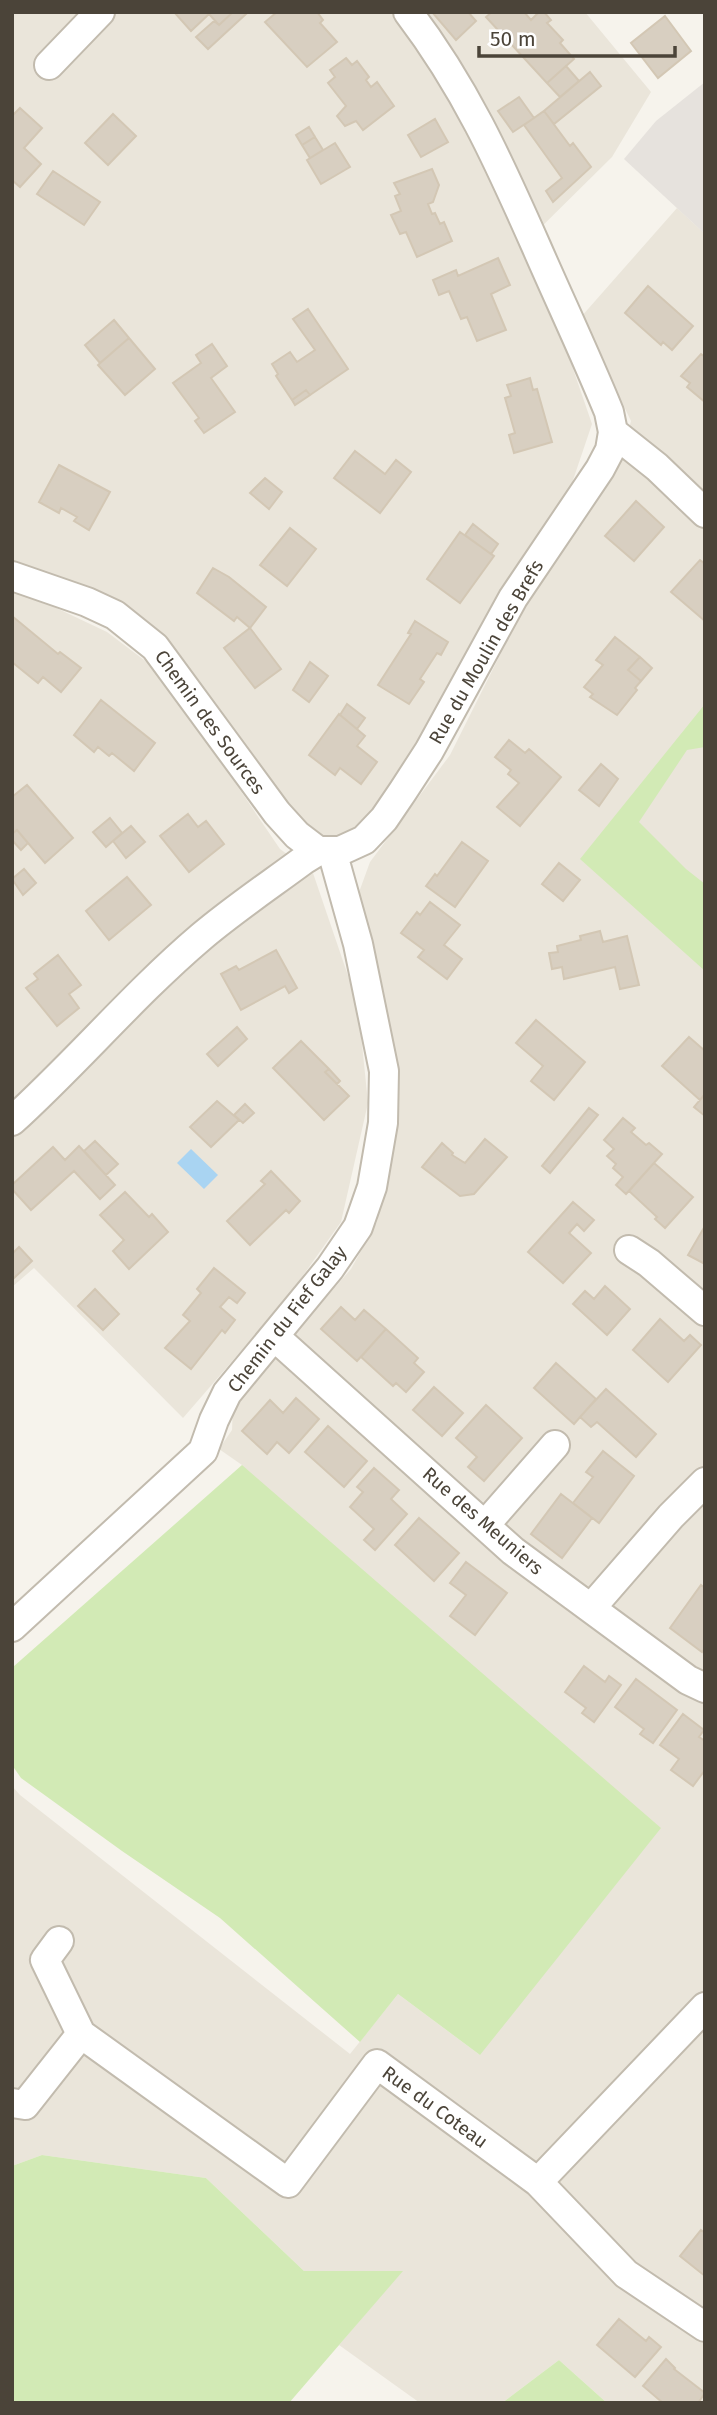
<svg xmlns="http://www.w3.org/2000/svg" width="717" height="2415" font-family="'Fira Sans',sans-serif">
<rect width="100%" height="100%" fill="#f6f3ec"/>
<path fill="#eae5da" d="M12 12H585L651 92 612 157 522 246 571 363 592 424 571 486 405 768 358 827 341 838 327 840 302 826 170 650 12 563Z
M677 208 705 234V2403H607L559 2360 502 2403H420L339 2345 402 2271H304L206 2178 42 2155 12 2166V1786L20 1795 350 2054 398 1994 480 2055 242 1465 219 1449 232 1430 233 1404 351 1269 377 1222 396 1127 358 895 370 862 450 755 531 593 620 464 631 421 581 317Z
M12 587 107 632 160 672 280 849 313 873 358 1005 368 1103 341 1222 287 1298 183 1418 34 1268 12 1287Z"/>
<path fill="#e6e2dd" d="M705 82V234L624 159 656 121Z"/>
<path fill="#d2eab5" d="M705 704V747L687 750 639 822 686 869 705 884V971L580 859Z
M242 1465 661 1828 480 2055 398 1994 360 2042 220 1918 122 1851 21 1778 12 1765 13 1667Z
M42 2155 206 2178 304 2271H403L289 2403H12V2166Z
M559 2360 607 2403H502Z"/>
<path fill="#a9d4f2" d="M191 1149 218 1175 204 1189 177 1163Z"/>
<path fill="#d8cfc1" stroke="#d3c7b4" stroke-width="2" d="M174 12H233L219 25 209 14 191 31Z
M233 12 247 13 208 49 196 37 214 21 219 25Z
M277 12H317L323 20 320 23 337 42 307 67 265 22Z
M432 12H468L476 21 456 40Z
M492 12H524L531 20 539 12H544L551 20 547 23 563 40 560 43 574 59 547 83 486 17Z
M665 16 691 51 658 78 631 43Z
M346 58 352 65 357 61 369 77 366 80 371 87 377 82 394 106 363 130 356 121 345 126 337 116 346 106 328 83 335 77 330 70Z
M566 66 579 81 560 97 547 83Z
M590 72 601 86 554 124 544 111Z
M519 97 534 118 513 132 498 111Z
M20 108 42 128 24 148 41 164 20 187 12 180V116Z
M544 111 570 146 573 143 591 167 553 202 546 191 562 178 524 125Z
M113 114 136 136 108 165 85 143Z
M435 119 448 142 421 157 408 135Z
M309 127 315 137 302 145 296 135Z
M315 137 323 150 310 158 302 145Z
M335 143 350 167 321 184 307 160Z
M432 169 439 185 433 202 428 204 432 214 435 213 440 224 444 222 452 241 417 257 406 232 400 234 391 215 401 211 395 196 400 194 394 183Z
M53 171 100 202 84 225 37 194Z
M498 258 510 285 491 294 506 330 477 341 467 317 461 319 449 291 439 295 433 280 456 270 458 276Z
M648 286 693 326 672 350 663 342 661 345 625 313Z
M308 309 348 369 310 395 306 390 292 400 276 376 278 374 272 364 290 352 297 362 315 350 293 319Z
M114 320 129 338 100 363 85 345Z
M129 338 155 369 125 395 98 365Z
M212 344 227 366 211 378 235 412 204 433 195 421 199 418 173 383 201 363 196 355Z
M701 354 705 357V402L687 387 690 383 681 376Z
M530 378 533 390 537 389 552 442 514 453 509 435 515 433 505 398 511 396 507 385Z
M306 390 310 395 295 405 292 400Z
M355 451 385 474 396 460 411 472 380 513 334 478Z
M59 465 110 492 89 530 74 521 77 517 61 508 59 513 39 502Z
M265 478 282 492 269 509 250 493Z
M636 501 664 527 634 561 605 536Z
M473 524 498 544 491 554 465 535Z
M290 528 316 549 287 586 260 565Z
M460 532 494 556 460 603 427 579Z
M700 560 705 564V621L671 592Z
M213 568 229 577 266 607 250 628 237 617 234 621 197 593Z
M12 616 58 654 60 652 81 668 61 692 43 677 38 683 12 662Z
M415 621 448 642 441 655 437 653 420 679 424 682 409 704 378 685 411 634 408 633Z
M250 628 281 669 255 688 224 648Z
M615 637 640 657 628 670 641 681 635 688 637 690 617 715 590 697 593 694 584 687 603 665 596 660Z
M640 657 652 668 641 681 628 670Z
M310 662 328 676 309 702 293 690Z
M101 700 155 743 134 771 112 753 109 756 98 747 94 752 74 735Z
M347 704 365 718 357 729 340 715Z
M339 714 365 736 357 746 377 762 361 784 340 768 335 775 309 755Z
M509 740 525 753 529 749 561 777 520 826 497 807 519 783 508 774 511 770 495 757Z
M601 764 618 779 599 806 579 790Z
M27 785 73 838 45 863 17 830 12 834V797Z
M188 814 198 827 206 821 224 844 189 872 160 836Z
M110 818 122 833 106 847 93 832Z
M131 826 145 842 126 858 113 841Z
M17 830 28 843 21 850 12 840V834Z
M462 842 488 861 455 907 426 886 435 874 437 876Z
M559 863 580 880 563 901 542 884Z
M24 869 36 883 23 895 12 879Z
M127 877 151 905 109 940 86 911Z
M430 902 460 925 444 945 462 959 447 979 418 957 424 950 401 933 417 912 420 915Z
M600 931 603 942 627 936 639 985 620 989 615 967 564 979 562 967 552 969 549 953 558 952 557 946 581 940 580 936Z
M276 950 297 988 289 993 285 986 241 1010 221 974 236 966 239 970Z
M58 955 81 985 69 994 79 1008 57 1026 26 988 38 979 34 974Z
M536 1020 585 1062 554 1100 531 1081 543 1066 516 1043Z
M237 1027 247 1039 218 1066 207 1054Z
M689 1037 705 1051V1094L700 1100 662 1066Z
M301 1041 329 1069 325 1072 349 1096 324 1120 273 1068Z
M329 1069 340 1081 337 1084 325 1072Z
M705 1094V1116L694 1107Z
M217 1101 239 1120 211 1147 190 1127Z
M245 1104 254 1113 243 1123 234 1115Z
M589 1108 598 1115 550 1173 542 1166Z
M623 1118 635 1128 631 1132 646 1145 649 1143 662 1154 626 1194 616 1185 623 1177 613 1168 616 1164 607 1156 614 1149 604 1140Z
M485 1139 507 1157 474 1194 460 1196 422 1167 442 1143 453 1153 452 1155 465 1163Z
M95 1141 118 1164 106 1175 84 1151Z
M79 1146 115 1185 100 1199 74 1171 31 1210 12 1189V1185L53 1147 65 1160Z
M654 1163 693 1197 665 1228 655 1219 657 1217 629 1191Z
M271 1171 300 1201 289 1213 286 1210 250 1245 227 1221 265 1184 261 1181Z
M125 1192 149 1217 152 1214 168 1232 129 1269 113 1251 124 1240 100 1215Z
M573 1202 594 1220 584 1231 577 1224 569 1233 591 1253 563 1283 528 1252Z
M705 1226V1264L688 1255Z
M19 1247 32 1261 12 1280V1254Z
M214 1268 245 1293 237 1303 229 1297 220 1307 235 1320 225 1333 222 1330 191 1369 165 1348 190 1321 183 1315 201 1293 197 1289Z
M605 1286 630 1309 607 1335 573 1304 585 1291 594 1299Z
M95 1289 119 1314 103 1330 78 1306Z
M341 1307 355 1320 364 1310 386 1329 357 1361 321 1329Z
M660 1319 684 1341 690 1335 701 1345 668 1382 633 1350Z
M386 1329 418 1358 414 1363 424 1372 406 1392 396 1383 393 1386 361 1357Z
M556 1363 596 1399 574 1424 534 1388Z
M434 1387 463 1413 442 1436 413 1410Z
M606 1389 656 1434 636 1457 597 1422 591 1427 580 1417Z
M296 1398 319 1419 289 1453 277 1442 267 1454 242 1431 270 1400 283 1413Z
M486 1405 522 1438 484 1481 468 1467 477 1457 456 1438Z
M328 1426 367 1461 344 1487 305 1452Z
M603 1451 634 1476 599 1523 573 1503 593 1477 586 1472Z
M374 1468 399 1490 391 1499 407 1514 375 1550 364 1540 374 1529 350 1507 363 1492 357 1487Z
M561 1494 592 1518 562 1558 531 1534Z
M419 1518 459 1553 434 1581 395 1545Z
M466 1562 507 1593 475 1635 450 1616 466 1595 450 1583Z
M701 1585 705 1588V1648L702 1652 670 1628Z
M584 1666 605 1682 609 1676 621 1685 594 1722 582 1713 586 1708 565 1692Z
M636 1679 677 1710 653 1743 640 1734 644 1729 615 1707Z
M683 1714 704 1730 699 1737 705 1741V1770L693 1786 671 1770 679 1759 660 1745Z
M701 2230 705 2233V2276L680 2256Z
M619 2319 646 2341 649 2337 661 2347 635 2377 597 2345Z
M666 2359 675 2368 674 2369 705 2393 698 2403H663L643 2386Z"/>
<g fill="none" stroke-linecap="round" stroke-linejoin="round">
<defs>
<path id="minor" d="M49 65 100 12
M613 432 657 467 705 513
M12 576 87 602 115 615 155 647 277 813 297 835 318 851
M12 1121C77 1062 134 994 201 937 234 909 270 885 305 859L318 851H340L364 840 384 819 403 791 429 751 513 598 600 469 610 450 613 432 609 412C586 356 560 301 536 246 498 160 465 87 408 12
M629 1250 649 1263 705 1311
M275 1337 513 1551 688 1680 705 1688
M485 1525 555 1445
M591 1608 671 1516 705 1482
M12 1627 203 1451 214 1420 227 1393 330 1268 358 1227 372 1187 383 1123 384 1071 358 944 332 851
M59 1941 45 1960 81 2034
M12 2103 25 2105 81 2034 288 2183 377 2064 538 2182 626 2274 705 2327
M538 2182 705 2007"/>
</defs>
<use href="#minor" stroke="#c2bbae" stroke-width="32"/>
<use href="#minor" stroke="#fff" stroke-width="28"/>
</g>
<g text-anchor="middle" dominant-baseline="central" stroke-width="5" stroke-linejoin="round" paint-order="stroke">
<g font-size="19" fill="#4b4439" stroke="#fff">
<text transform="translate(486 652) rotate(-60)">Rue du Moulin des Brefs</text>
<text transform="translate(210 722) rotate(54)">Chemin des Sources</text>
<text transform="translate(287 1319) rotate(-52)">Chemin du Fief Galay</text>
<text transform="translate(483 1521) rotate(41)">Rue des Meuniers</text>
<text transform="translate(435 2107) rotate(36)">Rue du Coteau</text>
</g>
</g>
<rect width="717" height="2415" fill="none" stroke="#4b4439" stroke-width="28"/>
<path d="M479 46v10h196v-10" fill="none" stroke="#4b4439" stroke-width="3.5"/>
<text x="490" y="46" font-size="21" fill="#4b4439" stroke="#ffffff" stroke-width="5" paint-order="stroke">50 m</text>
</svg>
